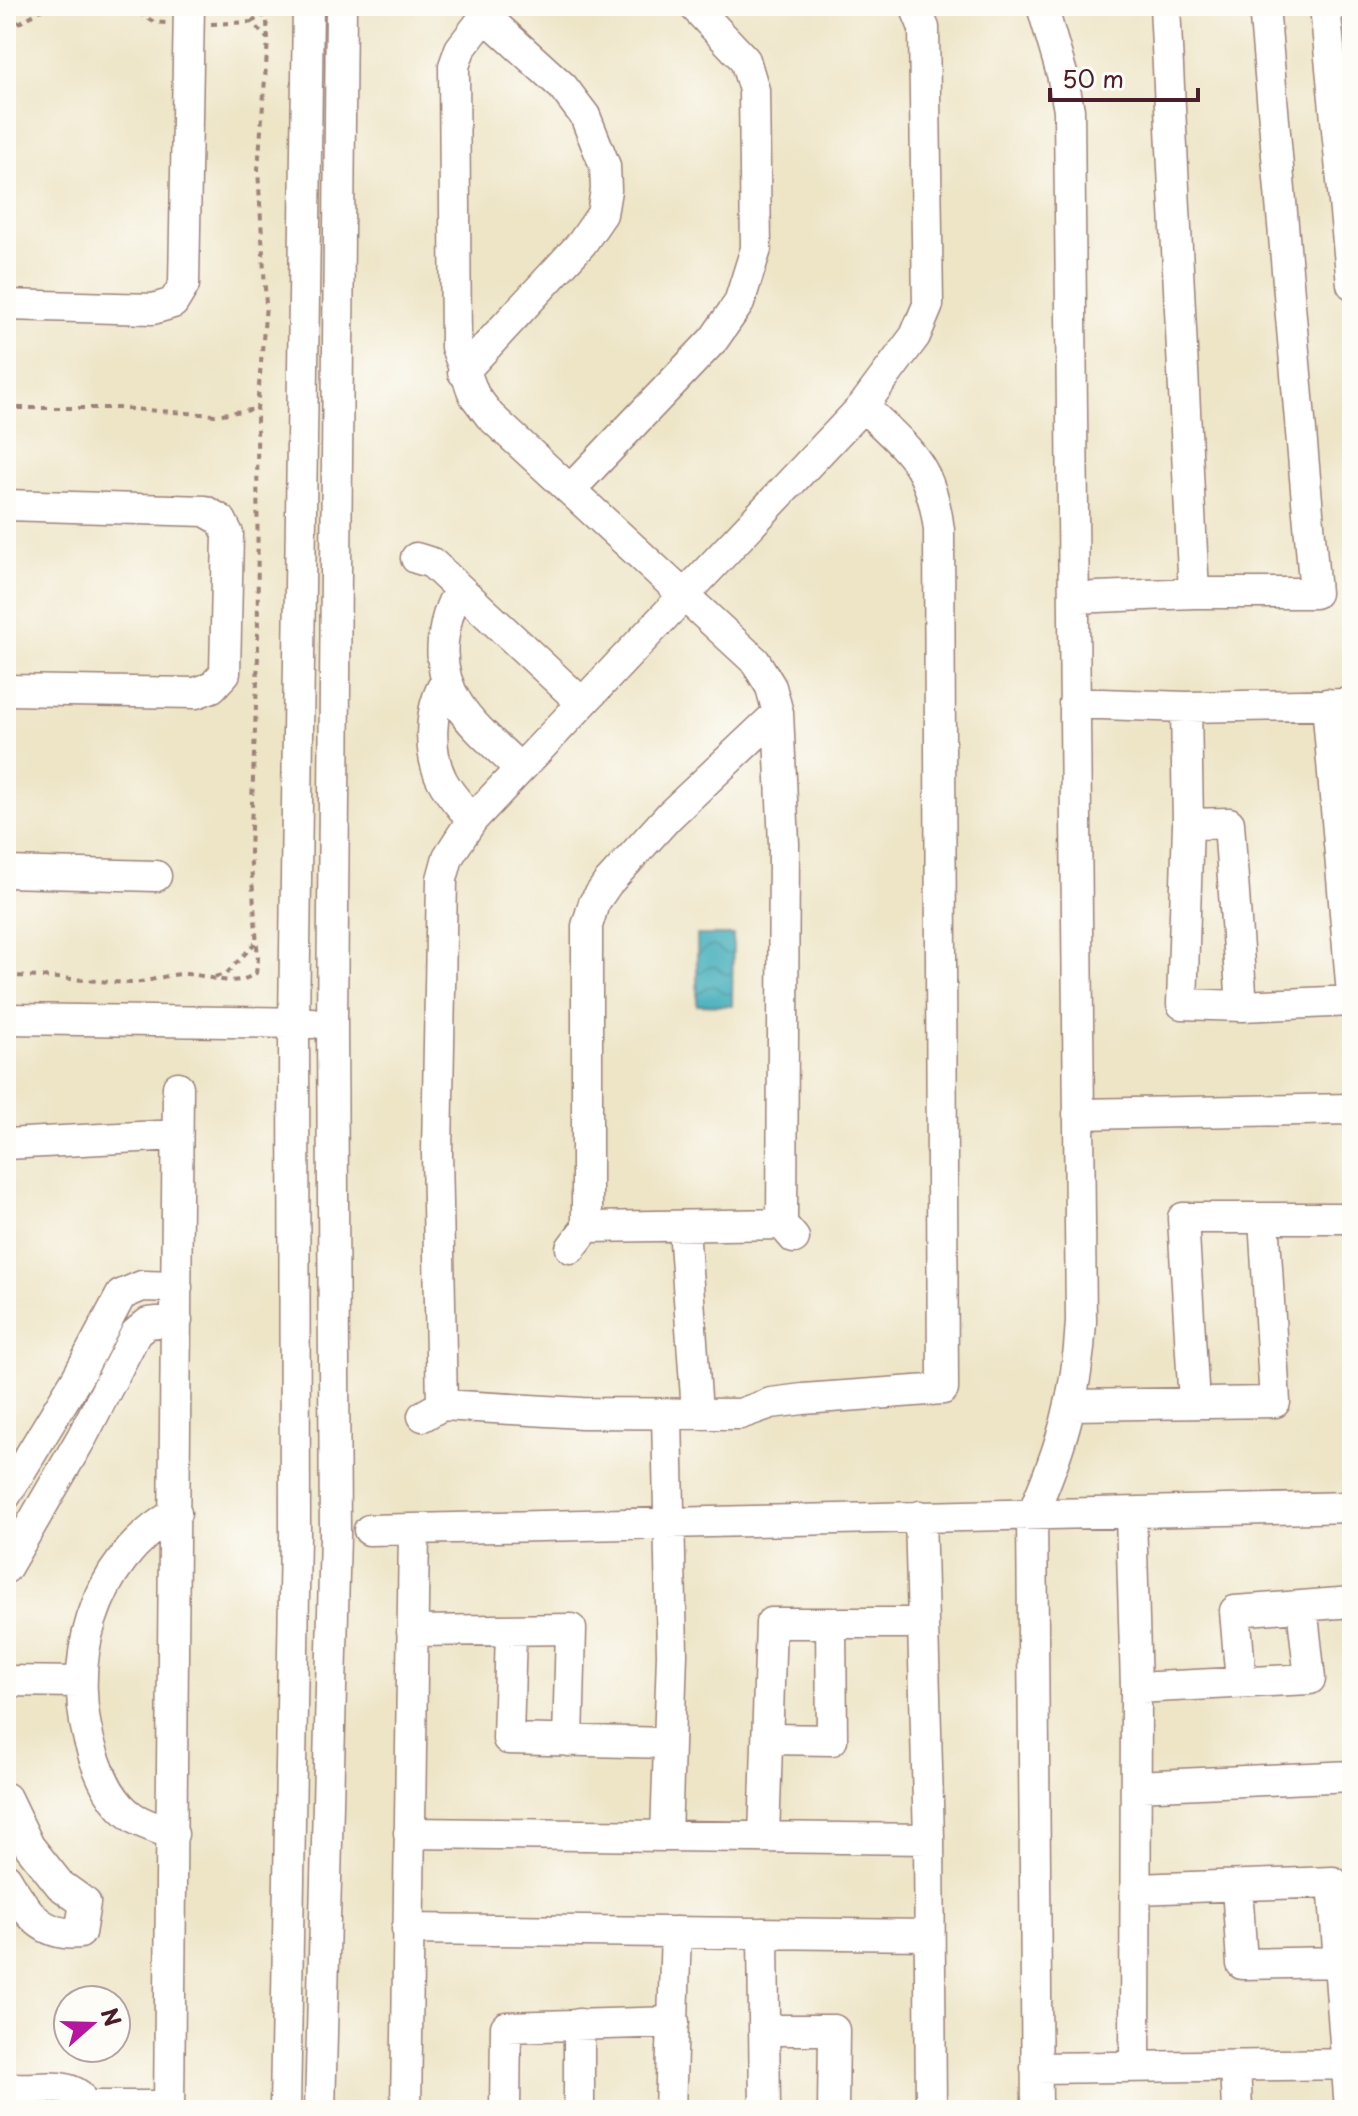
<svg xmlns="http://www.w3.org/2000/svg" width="1358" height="2116" font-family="'Playpen Sans',sans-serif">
<defs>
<pattern id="water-waves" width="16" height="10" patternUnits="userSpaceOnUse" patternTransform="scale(2)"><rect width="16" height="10" fill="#3baab8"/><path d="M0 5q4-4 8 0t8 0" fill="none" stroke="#348a96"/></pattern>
</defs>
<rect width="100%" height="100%" fill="#fdfcf7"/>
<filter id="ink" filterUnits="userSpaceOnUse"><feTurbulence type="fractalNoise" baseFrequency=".0125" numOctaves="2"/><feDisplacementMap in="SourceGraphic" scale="16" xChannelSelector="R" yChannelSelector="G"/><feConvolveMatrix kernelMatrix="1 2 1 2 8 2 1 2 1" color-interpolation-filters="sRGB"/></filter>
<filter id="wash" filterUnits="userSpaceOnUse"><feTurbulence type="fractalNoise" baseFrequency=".006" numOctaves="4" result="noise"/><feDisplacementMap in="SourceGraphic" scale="32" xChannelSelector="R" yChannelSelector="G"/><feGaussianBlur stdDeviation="1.8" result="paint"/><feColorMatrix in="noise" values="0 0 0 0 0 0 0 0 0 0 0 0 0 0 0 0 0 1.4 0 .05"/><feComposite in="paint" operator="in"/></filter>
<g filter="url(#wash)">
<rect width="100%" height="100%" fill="#eee5c7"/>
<path fill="url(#water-waves)" stroke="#426472" stroke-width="2" d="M697 935H733L732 1006 697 1005Z"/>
</g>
<g filter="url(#ink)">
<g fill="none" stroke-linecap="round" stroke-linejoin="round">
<defs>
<path id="minor" d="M493 6 460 49 454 66 456 347 474 395 490 416 755 661 771 687 778 713 784 844 782 1224 794 1238
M1165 6 1194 593
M1325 6 1352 284
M6 305 153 309 173 303 184 285 189 6
M463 372 582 243 602 214 606 190 605 166 585 116 563 87 484 15
M571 489 714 339 739 303 756 249 754 90 745 60 694 6
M6 505 205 511 221 520 228 534 225 673 212 687 196 693 6 690
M416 558 432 563 582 703
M460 589C449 607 446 620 443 641 437 701 480 730 519 768
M1074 598 1194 593H1315L1264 6
M445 683C429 708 428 753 442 780 449 794 462 807 472 820
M1074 703 1186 707 1352 704
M1327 704 1352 994
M1186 707 1188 824 1182 1004 1242 1006 1352 1001
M1188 824 1229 823 1242 1006
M6 872 156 876
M6 1019 312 1023
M1078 1114 1352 1109
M6 1144 177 1135
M587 1227 782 1224
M684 1228 697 1412
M571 1248 587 1227V926L594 903 607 884 669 816 778 713
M1194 1403 1183 1218H1352
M442 1405 437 1153 442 879 448 857 472 820 863 406 915 336 928 305 924 28 915 6
M1072 1405 1275 1402 1264 1218
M423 1416 442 1405 582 1413 740 1414 771 1403 803 1399 943 1389 939 530C931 463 908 450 863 406
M6 1495 77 1378 121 1295 142 1286 177 1287
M1131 1515 1136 1688 1135 2067
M920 1516 929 1839 931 2110
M369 1530 1352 1507
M6 1568 82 1437 136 1333 148 1323 177 1320
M511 1630 508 1739 669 1743
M412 1631 571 1629 568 1741
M6 1681 79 1682
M1241 1682 1235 1611 1352 1602
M1136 1688 1310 1679 1302 1606
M769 1739 832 1740 831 1623
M1136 1786 1352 1776
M6 1798 29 1846 60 1885 85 1903 80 1933C39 1937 26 1910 6 1878
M409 1833 929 1839
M173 1834C160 1829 145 1825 134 1818 113 1804 102 1780 94 1757 63 1668 91 1561 176 1513
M666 1836 672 1654 667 1414
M764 1837 771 1623H923
M1237 1886 1242 1964 1339 1962
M1136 1889 1333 1882 1350 2110
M407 1929 928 1935
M763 1933 765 2110
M579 2024V2110
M765 2030H834L833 2110
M1235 2066 1237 2110
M1036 2068 1352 2064
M6 2087C29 2092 60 2081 79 2095L81 2110
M83 2106H169
M169 2110 178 1087
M285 2110 295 1535 294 1023 308 6
M320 2110 335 1535 332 1024 341 6
M406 2110 414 1530
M505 2110 506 2027 674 2022
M670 2110 676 1932
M1037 2110 1032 1515C1061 1448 1077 1397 1081 1322L1069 110 1062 74 1042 6"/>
</defs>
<use href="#minor" stroke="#9c8279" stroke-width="33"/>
<path stroke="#9c8279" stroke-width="4" stroke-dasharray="6 6" stroke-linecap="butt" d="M118 6H120
M128 6 154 22 166 23
M251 22 267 14
M6 24 21 22 48 6
M211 24 251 22 267 38
M6 408H118L215 415 257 409
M6 976C48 976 88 981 130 983 148 983 166 974 184 974 210 974 232 990 256 973L258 959 250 852 258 656 257 409 266 305 258 169 268 40 266 6
M215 977 227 973 255 943"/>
<use href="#minor" stroke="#fff" stroke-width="30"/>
</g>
</g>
<rect width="1358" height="2116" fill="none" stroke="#fdfcf7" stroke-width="32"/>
<g transform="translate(92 2024) rotate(70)"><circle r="38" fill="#fdfcf7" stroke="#b5a4a5" stroke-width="2"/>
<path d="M0-6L14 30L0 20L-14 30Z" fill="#b5179e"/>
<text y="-12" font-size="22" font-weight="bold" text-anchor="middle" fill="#4a1f2b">N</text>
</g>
<path d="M1050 88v12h148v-12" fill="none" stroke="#4a1f2b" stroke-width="4"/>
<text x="1062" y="88" font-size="24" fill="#4a1f2b" stroke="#fdfcf7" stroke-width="6" paint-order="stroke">50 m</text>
</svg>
